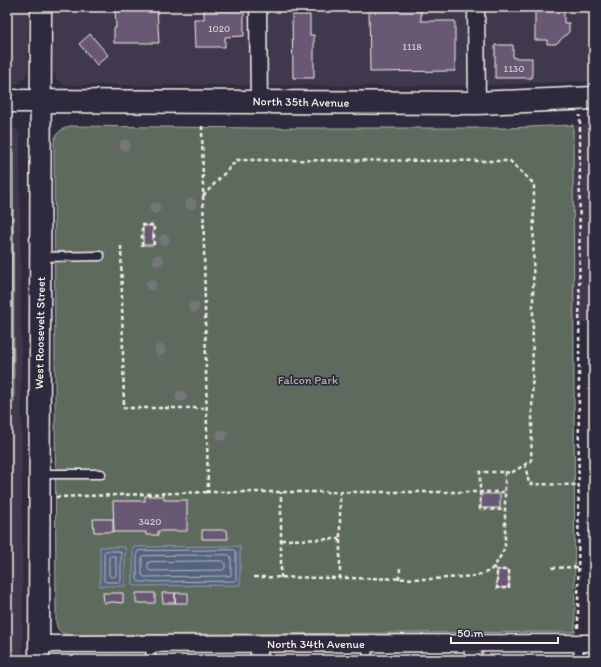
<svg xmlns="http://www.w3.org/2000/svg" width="601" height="667" font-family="Itim,sans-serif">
<rect width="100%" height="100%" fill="#2f2a3d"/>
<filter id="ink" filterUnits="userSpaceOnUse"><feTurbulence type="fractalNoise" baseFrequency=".025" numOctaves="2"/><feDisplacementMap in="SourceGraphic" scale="8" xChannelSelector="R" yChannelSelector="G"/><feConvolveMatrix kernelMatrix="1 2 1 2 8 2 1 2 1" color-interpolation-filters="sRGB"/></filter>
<g filter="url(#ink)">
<path fill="#40384d" d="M7 7H28V70L25 77 20 83 11 85H7Z
M52 7H594V81L496 85 453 86 65 85 56 79 53 69Z
M573 125H594V322L574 323Z
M7 126 16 129 20 134V140L23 660H7Z"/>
<path fill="#5e6a5f" stroke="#a9aea4" d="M573 125 575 632 69 635C61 634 58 631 56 623L54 143C55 133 61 129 70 126L259 128H508Z
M7 139 13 145 14 402 7 403Z"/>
<path fill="#54647e" stroke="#949ca8" d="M240 546V585L133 586V547Z
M100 547H125V586H100Z"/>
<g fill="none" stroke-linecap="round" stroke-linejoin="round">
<path stroke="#b4b9be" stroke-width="1" d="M234 550 236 552V579L235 581 139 582 137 580V553L138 551Z
M106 551H119L121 552V580L120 582H106L104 581V553Z
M229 555 231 557V574L230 576 144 577 142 575V558L143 556Z
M111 556H115L116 558V575L114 577H111L109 575V558Z
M223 561 225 563V568L223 570 150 571 148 569V563L149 562Z"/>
</g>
<path fill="#695873" stroke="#f4f1e8" d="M204 7H244V36L225 37V47H195L194 19H204Z
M369 7H421V21H455V71L370 72Z
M115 8H157L159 43H114V28H116Z
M535 8H564V23H569V32L556 44H547V40H535Z
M292 15H310V35H314V78H293Z
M90 34 108 55 97 65 79 44Z
M495 45H513V58H532V78H495Z
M143 226H153V245H143Z
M591 334H594V374H591Z
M591 433H594V472H591Z
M481 494H500V508H481Z
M145 496H164V500H187V531H158V535H146V532H114L113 501H145Z
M93 519H113V532H94Z
M202 530H227L228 539H202Z
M590 530H594V569H591Z
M497 570H509V587L497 588Z
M103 593H123V603L113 602 104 603Z
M136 593H155V603H136Z
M162 593H175V603H163Z
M175 593H188V603H175Z"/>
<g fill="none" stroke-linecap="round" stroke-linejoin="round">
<defs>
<path id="service" d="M41 257 100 256
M40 474H101
M578 643 579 660
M150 644 151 660
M367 660 368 644"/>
<path id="minor" d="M258 7 259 102
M476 7 477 103
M39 644 594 643
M259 644V660
M473 644V660"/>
<path id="tertiary" d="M39 660 41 7"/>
<path id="secondary" d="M7 101 477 103 594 98"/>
</defs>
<use href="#service" stroke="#f4f1e8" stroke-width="11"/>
<use href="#minor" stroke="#f4f1e8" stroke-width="19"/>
<use href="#tertiary" stroke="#f4f1e8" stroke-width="23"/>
<use href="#secondary" stroke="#f4f1e8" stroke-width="25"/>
<path stroke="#f4f1e8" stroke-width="2.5" stroke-dasharray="4 3" stroke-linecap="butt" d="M202 126 208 492H505
M203 196 237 160 510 161 534 184 532 428 531 461 511 473 505 472
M121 246 124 408H207
M142 246V225H154V246
M525 464 529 484 579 485
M56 497 208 492
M281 540 340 539
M493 567 497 570V588H509V570H497
M552 568 579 567
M254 577 433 579 475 576 490 571 498 561 505 547V472H480V509L505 510
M281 578V492
M340 579V492
M399 579 400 568
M578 628 580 115"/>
<use href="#service" stroke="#2f2a3d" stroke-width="8"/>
<use href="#minor" stroke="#2f2a3d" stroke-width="16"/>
<use href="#tertiary" stroke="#2f2a3d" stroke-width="20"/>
<use href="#secondary" stroke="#2f2a3d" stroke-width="22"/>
</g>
<g fill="#767679">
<circle cx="125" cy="145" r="5.5"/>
<circle cx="191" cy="204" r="5.5"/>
<circle cx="155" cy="208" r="5.5"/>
<circle cx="164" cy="240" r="5.5"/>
<circle cx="158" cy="260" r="5.5"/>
<circle cx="151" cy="285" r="5.5"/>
<circle cx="194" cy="307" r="5.5"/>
<circle cx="160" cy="350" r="5.5"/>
<circle cx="181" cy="396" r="5.5"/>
<circle cx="222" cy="435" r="5.5"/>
</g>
</g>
<g text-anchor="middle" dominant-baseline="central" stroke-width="3.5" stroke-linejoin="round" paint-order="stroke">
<g font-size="10" fill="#d1cbcb">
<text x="219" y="28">1020</text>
<text x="412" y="46">1118</text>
<text x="514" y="68">1130</text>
<text x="150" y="521">3420</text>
</g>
<g font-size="12" fill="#f4f1e8" stroke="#2f2a3d">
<text transform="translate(301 102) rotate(1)">North 35th Avenue</text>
<text transform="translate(40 333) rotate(-89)">West Roosevelt Street</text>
<text x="316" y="644">North 34th Avenue</text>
</g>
<g font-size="12" fill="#b0b4aa" stroke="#2f2a3d">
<text x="308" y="380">Falcon Park</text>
</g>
</g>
<rect width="601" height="667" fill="none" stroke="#2f2a3d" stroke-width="24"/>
<rect x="12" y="12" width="577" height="643" fill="none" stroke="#f4f1e8" stroke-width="1.5" filter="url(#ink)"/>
<path d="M451 637v6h107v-6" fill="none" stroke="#f4f1e8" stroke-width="2"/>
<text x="457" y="637" font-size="12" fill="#f4f1e8" stroke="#2f2a3d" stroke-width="3" paint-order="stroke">50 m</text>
</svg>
